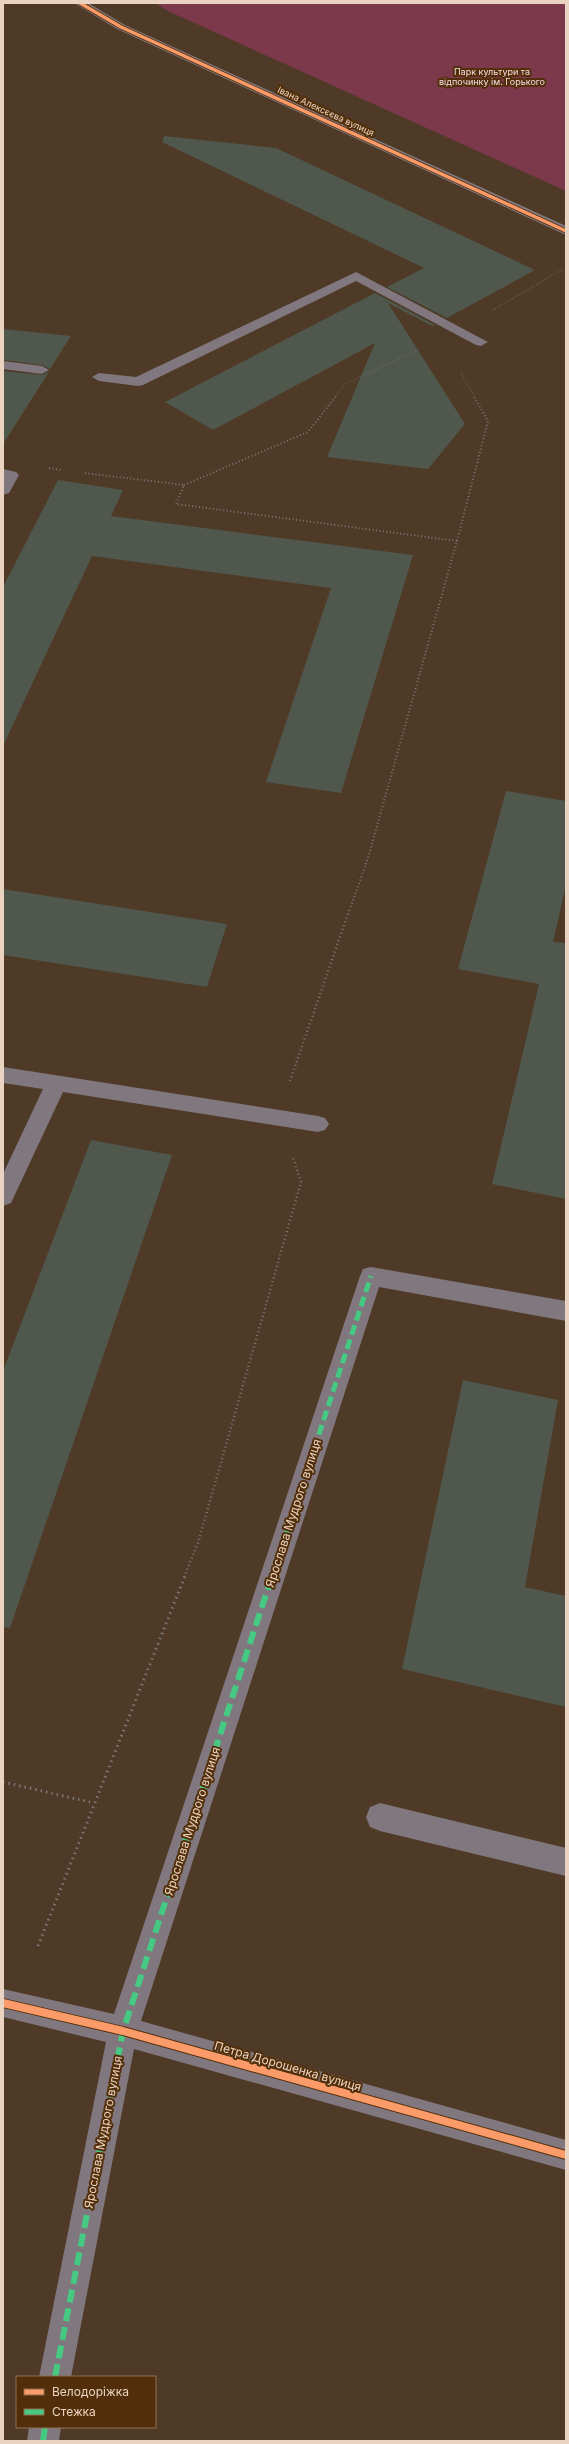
<svg xmlns="http://www.w3.org/2000/svg" width="569" height="2444" font-family="Inter,sans-serif">
<rect width="100%" height="100%" fill="#4e3a27"/>
<path fill="#7b394b" d="M155 3H566V191L170 12Z"/>
<path fill="#50574c" d="M164 136 276 148 535 270 447 318 387 287 424 268 162 142Z
M375 293 435 325 432 326 388 303 465 424 428 469 327 457 375 343 213 430 165 402Z
M3 329 71 336 50 369 42 365 3 360Z
M3 371 42 375 49 372 3 444Z
M58 480 123 490 111 516 413 555 341 793 266 782 331 588 92 556 3 746V587Z
M506 791 566 801V885L553 942 566 943V1199L492 1184 539 984 458 969Z
M3 889 227 924 207 987 3 955Z
M91 1140 172 1155 10 1628 3 1627V1371Z
M463 1380 558 1400 525 1587 566 1596V1707L402 1669Z"/>
<g fill="none" stroke-linecap="round" stroke-linejoin="round">
<path stroke="#7e7577" stroke-width="1.5" stroke-dasharray="0.5 2" stroke-linecap="butt" d="M493 310 563 269
M461 373 474 396
M336 396 345 384 420 349"/>
<path stroke="#7e7577" stroke-width="2" stroke-dasharray="1 2.5" stroke-linecap="butt" d="M49 468 63 470
M85 473 184 485 176 504 457 541 368 858 350 909
M184 485 308 432 337 395
M457 541 488 421 473 395"/>
<path stroke="#7e7577" stroke-width="2.5" stroke-dasharray="1 3" stroke-linecap="butt" d="M290 1081 350 908
M184 1577 198 1543 301 1182 293 1158"/>
<path stroke="#7e7577" stroke-width="3" stroke-dasharray="1.5 4" stroke-linecap="butt" d="M3 1782 94 1803
M38 1946 185 1576"/>
<path fill="#81777e" fill-rule="evenodd" d="M74 3H88L125 25 566 226V235L117 29Z
M356 272 488 342 481 346 476 345 356 281 143 385 138 386 99 381 92 377 99 373 136 377Z
M3 361 42 366 49 370 42 374 3 369Z
M3 469 16 472 19 475 9 493 3 495Z
M3 1067 318 1116 325 1118 329 1124 325 1130 318 1132 63 1092 11 1203 3 1206V1174L43 1089 3 1083Z
M371 1267 566 1301V1321L379 1287 141 2021 566 2140V2170L134 2049 71 2377H39L106 2042 3 2017V1989L114 2014 360 1276 363 1269Z
M380 1803 566 1848V1876L380 1831 370 1827 366 1817 370 1807Z
M29 2427H61L59 2441H27Z"/>
<path stroke="#46c982" stroke-width="5" stroke-dasharray="10 5" stroke-linecap="butt" d="M272 1577 371 1276"/>
<path stroke="#46c982" stroke-width="6" stroke-dasharray="13 6" stroke-linecap="butt" d="M55 2377 123 2031 272 1576
M43 2441 45 2427"/>
<defs>
<path id="cycleway-far1" d="M80 3 121 27 566 231"/>
<path id="cycleway" d="M3 2003 123 2031 566 2155"/>
</defs>
<use href="#cycleway-far1" stroke="#522f0a" stroke-width="5"/>
<use href="#cycleway" stroke="#522f0a" stroke-width="10"/>
<use href="#cycleway-far1" stroke="#fa9b69" stroke-width="3.5"/>
<use href="#cycleway" stroke="#fa9b69" stroke-width="8"/>
</g>
<g text-anchor="middle" dominant-baseline="central" stroke-width="4" stroke-linejoin="round" paint-order="stroke">
<g font-size="9" fill="#f4dde2" stroke="#522f0a">
<text x="492" y="71">Парк культури та<tspan x="492" dy="10">відпочинку ім. Горького</tspan></text>
</g>
<g font-size="9" fill="#ead3c1" stroke="#522f0a">
<text transform="translate(326 111) rotate(25)">Івана Алексєєва вулиця</text>
</g>
<g font-size="12" fill="#ead3c1" stroke="#522f0a">
<text transform="translate(293 1513) rotate(-72)">Ярослава Мудрого вулиця</text>
<text transform="translate(192 1821) rotate(-72)">Ярослава Мудрого вулиця</text>
<text transform="translate(288 2066) rotate(16)">Петра Дорошенка вулиця</text>
<text transform="translate(103 2132) rotate(-79)">Ярослава Мудрого вулиця</text>
</g>
</g>
<rect width="569" height="2444" fill="none" stroke="#ead3c1" stroke-width="8"/>
<rect x="16" y="2376" width="140" height="52" fill="#522f0a" stroke="#8f7153"/>
<rect x="24" y="2389" width="20" height="6" fill="#fa9b69" stroke="#8f7153"/>
<text x="52" y="2396" font-size="12" fill="#ead3c1">Велодоріжка</text>
<rect x="24" y="2409" width="20" height="6" fill="#46c982" stroke="#8f7153"/>
<text x="52" y="2416" font-size="12" fill="#ead3c1">Стежка</text>
</svg>
